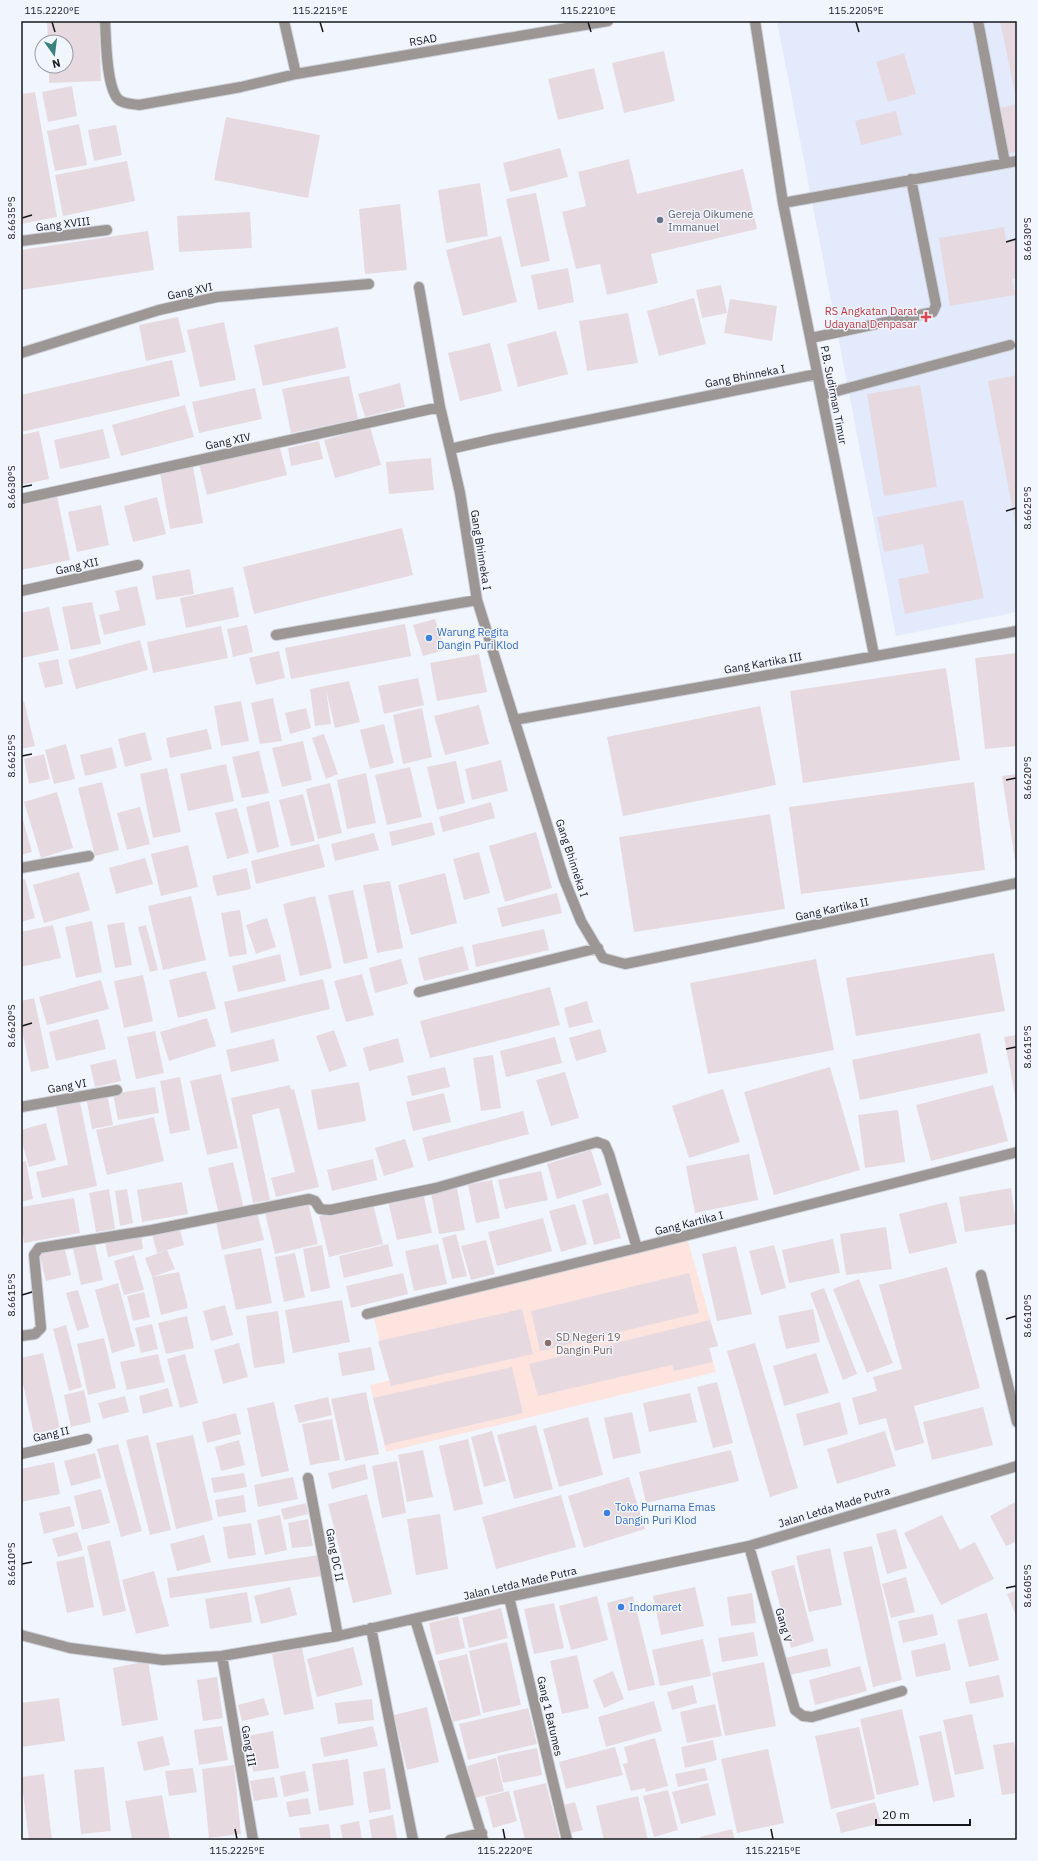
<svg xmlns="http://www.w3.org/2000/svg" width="1038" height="1861" font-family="'IBM Plex Sans',sans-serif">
<rect width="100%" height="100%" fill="#f1f5fe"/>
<path fill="#fee4df" d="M686 1234 718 1346 709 1348 716 1372 386 1452 370 1385 390 1380 371 1308Z"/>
<path fill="#e2eafc" d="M777 21H1017V612L896 636Z"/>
<path fill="#e6dae0" d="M47 21H99L101 81 49 83V66H66V42H48Z
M1000 21H1017V97L1016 98Z
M664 51 675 101 624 113 612 63Z
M904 53 916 94 888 102 876 62Z
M594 68 604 109 558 120 548 79Z
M72 86 77 116 48 122 42 92Z
M35 92 57 217 21 224V94Z
M1017 104V152L1007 154 999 108Z
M896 111 902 135 861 145 855 121Z
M226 117 320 135 308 198 214 180Z
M79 124 87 165 55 171 47 131Z
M116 125 122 155 94 161 88 130Z
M560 148 568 177 510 192 503 163Z
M629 159 637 194 743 169 757 229 651 254 658 283 607 295 600 264 576 269 562 212 586 206 578 172Z
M127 161 135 201 63 216 55 175Z
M480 183 488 236 446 243 438 190Z
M536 193 550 261 521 267 506 199Z
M400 204 407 270 365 274 359 209Z
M250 212 252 248 179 252 177 216Z
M1004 227 1006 240 1017 238V278L1012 279 1015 295 950 306 939 238Z
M148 231 154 270 21 290V250Z
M501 236 517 302 463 316 446 250Z
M568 268 574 302 538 310 531 275Z
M721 285 727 313 702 318 696 290Z
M694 298 706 344 659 356 647 311Z
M730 299 777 306 772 341 724 333Z
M628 313 638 363 587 371 579 321Z
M178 317 186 352 146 361 139 325Z
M224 322 236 380 200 387 187 330Z
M338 327 346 368 263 386 254 345Z
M556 331 568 374 518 387 507 344Z
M490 343 502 391 460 401 448 353Z
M172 360 180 396 21 432V395Z
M1017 375V527H1016L988 381Z
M349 376 358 419 291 433 282 389Z
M400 383 405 407 365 417 358 394Z
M920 385 937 487 884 496 867 394Z
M255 388 262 419 199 433 192 402Z
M185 405 194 437 121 456 112 425Z
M370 427 381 465 335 478 324 440Z
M103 429 110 458 60 469 54 440Z
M39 431 49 479 21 485V435Z
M319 441 323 459 291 466 288 448Z
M279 444 287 475 207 495 199 464Z
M431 458 434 490 389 494 386 462Z
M193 466 203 523 170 529 160 472Z
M57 496 70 560 21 570V504Z
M157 497 166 534 133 542 124 506Z
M963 500 984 598 905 614 898 579 929 573 923 544 884 552 877 517Z
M101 505 109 545 77 552 68 512Z
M402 528 413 575 254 614 243 567Z
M190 569 194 594 156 600 152 576Z
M137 586 146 625 104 635 99 615 120 610 115 591Z
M233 587 239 617 186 628 180 598Z
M92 602 101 644 71 650 62 607Z
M49 607 59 650 22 658 21 613Z
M435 619 445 650 423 656 413 625Z
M405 624 411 656 291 679 285 648Z
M247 625 253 652 233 657 227 629Z
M221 626 228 658 153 673 147 642Z
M140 640 148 670 76 689 68 660Z
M279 651 285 678 256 685 249 658Z
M1017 653V746L985 749 975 658Z
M479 654 487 692 437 701 430 663Z
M58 659 63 684 45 688 38 663Z
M946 668 960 760 803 783 790 691Z
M418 678 424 705 384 714 378 686Z
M349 681 360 722 335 728 326 690 331 724 315 726 310 689Z
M273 698 282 741 260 744 251 703Z
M24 701 35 746 21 749V702Z
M241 701 249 741 221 746 214 706Z
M479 705 489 744 445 755 434 716Z
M760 706 776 785 623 816 607 737Z
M306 708 311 728 290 734 285 713Z
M422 708 432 757 403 764 393 715Z
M384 724 394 763 370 769 360 730Z
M207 729 212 749 170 758 166 738Z
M145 732 152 760 125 767 118 739Z
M324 734 338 774 326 779 312 738Z
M303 741 312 780 282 787 272 748Z
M66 744 75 779 54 784 45 750Z
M112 747 117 768 85 776 80 755Z
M259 751 269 793 242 798 232 757Z
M44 754 50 779 29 784 24 759Z
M501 760 508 791 472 800 465 769Z
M456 761 465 803 437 810 427 767Z
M226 764 234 801 188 811 180 774Z
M410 767 422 817 387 825 375 775Z
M167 768 181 832 153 838 140 774Z
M366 773 376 823 347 829 337 780Z
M1017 774V860H1015L1002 776Z
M102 782 119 850 95 856 78 788Z
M974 782 985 870 801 894 789 807Z
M330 783 342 833 318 839 306 789Z
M57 792 73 848 41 858 24 802Z
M303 794 315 841 291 846 279 800Z
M269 801 279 847 257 853 246 807Z
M491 802 495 818 443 832 439 817Z
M140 807 150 844 127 850 117 813Z
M237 808 249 853 227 859 215 813Z
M21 813 32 852 21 855Z
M770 814 785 909 634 932 619 837Z
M432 822 435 835 392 846 389 832Z
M536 832 552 888 505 902 489 846Z
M374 833 379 850 335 861 331 844Z
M319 844 325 867 256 884 251 861Z
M188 845 198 887 161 896 151 854Z
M479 852 490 893 464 900 453 859Z
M145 858 153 884 116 894 109 868Z
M247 868 251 889 217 896 212 876Z
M79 872 90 910 44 923 33 885Z
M445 873 457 923 411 935 398 885Z
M25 879 35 918 21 922V880Z
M390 881 403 948 377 953 363 885Z
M353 890 368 958 344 964 328 895Z
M557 893 562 913 502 927 497 908Z
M191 896 206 960 163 970 148 906Z
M315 896 332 968 300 976 283 904Z
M240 910 247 954 229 957 221 913Z
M267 918 276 947 256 954 246 925Z
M92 921 102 972 76 978 65 927Z
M124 922 132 965 115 968 107 925Z
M53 925 61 958 21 967V932Z
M146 925 158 970 150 972 138 927Z
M544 929 549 950 476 967 472 945Z
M463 946 469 970 424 981 418 958Z
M994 953 1005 1011 856 1036 846 978Z
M280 954 286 981 238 992 232 966Z
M401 959 408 984 375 993 369 968Z
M816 959 834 1050 708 1074 690 983Z
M206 971 216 1009 178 1018 169 980Z
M362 974 374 1015 346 1022 334 981Z
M143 975 153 1021 124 1028 114 981Z
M323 979 330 1009 231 1033 224 1002Z
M101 980 109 1009 47 1025 39 997Z
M550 987 560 1025 430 1058 420 1021Z
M34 998 49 1068 31 1072 21 1026V1001Z
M587 1001 593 1022 569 1028 564 1008Z
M207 1018 216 1046 169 1061 160 1032Z
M98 1019 106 1049 56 1061 49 1032Z
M600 1029 607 1052 576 1061 569 1038Z
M334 1030 347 1066 329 1072 316 1036Z
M155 1031 164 1073 136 1079 127 1037Z
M980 1033 988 1073 860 1100 852 1060Z
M1017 1035V1101H1016L1004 1037Z
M555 1037 562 1063 506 1077 500 1051Z
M398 1038 404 1062 369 1071 363 1048Z
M274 1039 279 1061 231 1072 226 1050Z
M493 1055 501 1108 481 1111 473 1058Z
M116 1059 121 1081 95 1087 90 1065Z
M445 1067 450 1087 412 1096 407 1076Z
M830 1067 860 1170 774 1195 744 1092Z
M565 1072 579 1118 551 1126 536 1080Z
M221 1074 238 1148 207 1155 190 1081Z
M180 1077 190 1130 170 1134 160 1081Z
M359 1082 366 1121 318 1130 311 1090Z
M290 1085 291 1090 294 1089 319 1187 276 1197 271 1178 295 1172 279 1108 252 1115 270 1200 253 1203 231 1098Z
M993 1085 1008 1141 931 1161 916 1105Z
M155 1087 159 1113 118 1120 113 1094Z
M723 1089 740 1142 689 1158 672 1106Z
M107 1093 113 1125 92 1129 86 1097Z
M444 1093 451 1122 413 1131 406 1102Z
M80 1102 97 1186 42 1198 36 1172 68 1165 56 1107Z
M898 1110 905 1162 865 1168 858 1115Z
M523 1111 529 1134 428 1161 422 1138Z
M154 1117 164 1161 107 1175 96 1130Z
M46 1123 56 1160 29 1167 21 1139V1130Z
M405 1139 414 1167 384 1176 375 1148Z
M591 1150 602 1185 557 1199 547 1164Z
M749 1154 758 1200 695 1213 686 1166Z
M373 1159 377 1180 332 1191 327 1170Z
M26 1161 33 1199 21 1202V1162Z
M233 1162 244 1209 219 1215 208 1168Z
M541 1171 548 1200 505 1209 498 1180Z
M492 1180 500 1218 476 1223 468 1185Z
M182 1182 188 1214 142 1222 137 1190Z
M457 1188 465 1230 439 1234 431 1193Z
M1011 1188 1016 1224 965 1232 959 1197Z
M109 1189 115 1229 96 1232 89 1193Z
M127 1189 133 1223 120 1226 115 1191Z
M423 1193 432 1233 397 1240 388 1201Z
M608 1193 621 1238 594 1245 582 1200Z
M74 1198 80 1233 24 1243 21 1223V1207Z
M308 1202 318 1244 275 1254 265 1213Z
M947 1202 957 1243 909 1254 899 1214Z
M373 1204 383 1244 329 1257 319 1216Z
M575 1204 587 1244 561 1252 549 1211Z
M257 1212 264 1240 222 1250 216 1222Z
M543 1218 552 1251 497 1266 488 1232Z
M179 1227 184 1245 157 1253 152 1234Z
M886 1227 892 1269 846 1275 840 1234Z
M456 1234 467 1276 452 1279 442 1238Z
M141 1235 143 1249 108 1257 105 1242Z
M833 1239 840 1273 789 1283 782 1250Z
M486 1240 495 1274 471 1280 461 1246Z
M95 1244 103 1280 81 1285 73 1249Z
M388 1244 393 1266 344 1278 339 1256Z
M438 1244 447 1284 414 1291 405 1251Z
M322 1245 330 1288 311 1292 303 1249Z
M774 1245 786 1288 761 1295 749 1251Z
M64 1246 71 1275 46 1281 39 1252Z
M736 1246 752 1314 717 1321 702 1254Z
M261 1248 272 1303 236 1310 224 1255Z
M167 1250 175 1269 152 1277 179 1272 188 1308 161 1315 152 1277 145 1258Z
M295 1253 305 1297 284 1302 275 1257Z
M134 1255 144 1290 124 1295 114 1261Z
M947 1267 980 1388 914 1406 924 1443 895 1451 886 1418 859 1425 852 1398 877 1391 873 1377 902 1369 879 1285Z
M403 1273 408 1294 351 1308 346 1286Z
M689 1273 699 1313 540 1351 531 1311Z
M859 1279 893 1363 867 1373 833 1289Z
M118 1283 135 1346 112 1353 95 1290Z
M824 1288 857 1374 843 1380 810 1293Z
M78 1290 89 1327 77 1331 66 1293Z
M144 1292 150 1317 133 1321 127 1296Z
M342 1300 350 1342 293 1353 285 1310Z
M225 1305 233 1335 211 1341 203 1311Z
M522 1309 533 1354 391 1386 378 1341Z
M813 1309 820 1342 786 1349 778 1316Z
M278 1311 285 1363 254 1368 246 1316Z
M187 1316 194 1348 166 1354 158 1323Z
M710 1320 718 1346 709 1348 713 1362 674 1371 672 1365 538 1396 529 1364Z
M152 1324 158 1349 141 1353 135 1328Z
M66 1325 82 1387 69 1391 53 1329Z
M104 1338 116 1388 88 1395 77 1344Z
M239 1343 248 1377 223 1384 214 1350Z
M755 1343 798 1488 770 1497 727 1351Z
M371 1347 375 1370 342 1376 338 1353Z
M43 1353 60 1428 34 1434 21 1375V1358Z
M816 1353 829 1393 784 1406 773 1366Z
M158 1354 165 1382 127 1390 120 1362Z
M185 1354 198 1403 180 1408 167 1359Z
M512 1367 523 1413 385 1445 373 1398Z
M717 1382 733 1443 713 1448 697 1387Z
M168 1388 173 1406 143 1414 139 1396Z
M84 1390 91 1422 71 1427 64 1395Z
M366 1392 379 1454 345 1461 331 1399Z
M690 1393 697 1422 649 1432 643 1403Z
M125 1396 129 1412 103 1419 98 1403Z
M328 1397 332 1415 299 1423 294 1405Z
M274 1402 289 1471 261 1477 247 1408Z
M840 1402 848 1434 804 1446 796 1414Z
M983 1407 993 1445 932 1460 923 1422Z
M632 1412 641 1453 613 1459 604 1418Z
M236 1413 241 1434 207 1443 202 1422Z
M588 1417 603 1475 559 1487 543 1429Z
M332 1419 340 1460 310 1465 302 1424Z
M536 1425 553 1489 514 1499 497 1435Z
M492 1431 506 1481 484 1487 471 1437Z
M885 1431 896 1466 837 1484 827 1449Z
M148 1435 171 1530 150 1535 126 1440Z
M193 1435 213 1520 176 1529 156 1443Z
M468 1439 483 1504 454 1511 439 1446Z
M239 1440 245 1465 221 1471 215 1447Z
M118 1444 142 1531 121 1537 97 1449Z
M423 1450 433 1497 407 1502 398 1455Z
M731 1450 739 1481 646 1503 639 1472Z
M95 1453 101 1478 71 1486 64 1461Z
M397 1461 406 1513 382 1518 372 1466Z
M54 1462 60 1494 21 1502V1469Z
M365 1464 368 1479 332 1489 328 1473Z
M244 1473 247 1487 214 1493 211 1478Z
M293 1477 298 1499 258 1507 254 1485Z
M629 1477 645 1529 584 1548 568 1496Z
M101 1489 110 1523 82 1530 74 1496Z
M367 1494 392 1594 353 1603 328 1504Z
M244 1495 246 1512 218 1517 215 1500Z
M561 1495 576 1547 496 1569 482 1517Z
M1017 1501V1541L1006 1546 990 1516Z
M306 1503 308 1514 284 1520 281 1509Z
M70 1506 75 1526 44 1534 39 1513Z
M440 1514 448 1569 416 1575 407 1519Z
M280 1515 287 1550 265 1555 257 1520Z
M942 1515 960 1550 975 1542 994 1579 941 1605 904 1533Z
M308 1519 313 1546 292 1548 288 1523Z
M251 1523 256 1555 228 1559 223 1527Z
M896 1529 907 1568 887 1574 876 1534Z
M77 1532 83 1550 58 1557 52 1539Z
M204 1535 211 1562 177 1571 170 1544Z
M110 1540 126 1611 103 1616 87 1546Z
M872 1546 902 1680 873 1687 843 1552Z
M830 1548 842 1605 809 1612 796 1556Z
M319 1555 322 1576 170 1598 167 1578Z
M84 1556 94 1607 67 1613 56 1562Z
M794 1565 814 1641 791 1648 771 1571Z
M154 1571 169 1626 136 1634 122 1580Z
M906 1577 915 1612 891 1618 882 1584Z
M290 1587 297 1615 261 1624 254 1596Z
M695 1587 704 1626 661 1635 653 1596Z
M1017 1590V1618L1007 1594Z
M247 1592 252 1622 210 1629 205 1599Z
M752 1593 756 1623 731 1626 727 1597Z
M597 1596 608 1640 571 1650 559 1606Z
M633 1596 655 1685 628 1691 607 1603Z
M554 1603 564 1648 534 1654 524 1609Z
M501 1608 508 1638 469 1648 462 1618Z
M987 1613 999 1660 969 1667 957 1620Z
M933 1614 938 1635 903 1643 898 1621Z
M458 1616 465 1648 436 1655 429 1623Z
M754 1632 758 1656 722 1662 718 1638Z
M703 1639 711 1676 660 1686 652 1650Z
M507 1642 521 1705 483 1713 469 1651Z
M945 1643 951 1670 916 1677 911 1651Z
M353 1647 363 1685 317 1697 307 1659Z
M302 1648 314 1709 284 1715 272 1654Z
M827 1648 831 1666 789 1675 785 1658Z
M467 1654 481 1715 453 1722 438 1661Z
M577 1655 589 1708 562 1714 550 1661Z
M148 1661 158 1720 122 1726 113 1668Z
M764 1662 776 1726 725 1736 712 1673Z
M860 1666 867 1691 815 1705 809 1680Z
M613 1671 624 1699 604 1708 593 1680Z
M999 1675 1004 1697 970 1704 965 1682Z
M217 1677 223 1718 203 1721 197 1680Z
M693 1685 697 1703 672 1710 667 1692Z
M59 1698 65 1741 21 1747V1703Z
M264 1698 269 1715 242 1721 238 1705Z
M372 1699 374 1720 338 1724 335 1703Z
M654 1701 662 1731 606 1747 598 1717Z
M715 1704 722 1736 687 1743 680 1712Z
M427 1707 439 1762 407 1770 394 1715Z
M528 1708 537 1744 468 1760 459 1724Z
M902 1709 919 1785 877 1795 860 1719Z
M972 1714 984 1769 955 1775 943 1720Z
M222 1726 228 1760 199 1765 194 1730Z
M373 1726 378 1746 324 1757 320 1738Z
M859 1727 875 1799 831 1809 815 1736Z
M273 1731 279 1768 253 1772 247 1736Z
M941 1731 955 1797 933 1802 919 1736Z
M163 1736 170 1765 144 1771 137 1742Z
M655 1738 668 1786 646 1792 645 1788 631 1791 623 1764 628 1763 624 1747Z
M713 1740 717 1760 685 1768 681 1747Z
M1014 1742 1017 1758V1793L1002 1795 993 1745Z
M615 1747 623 1775 566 1789 559 1762Z
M537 1748 542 1775 503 1783 497 1756Z
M768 1749 784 1823 737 1833 721 1759Z
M496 1758 504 1791 475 1798 467 1766Z
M348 1759 354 1805 319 1811 312 1764Z
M234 1765 241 1834 209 1838 202 1769Z
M104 1767 111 1831 81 1834 74 1770Z
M193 1768 197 1792 169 1796 165 1771Z
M385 1768 391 1809 369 1813 363 1772Z
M705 1768 708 1780 678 1787 675 1774Z
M305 1771 309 1791 284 1797 280 1776Z
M44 1774 52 1840H29L21 1777Z
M274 1777 278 1797 254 1801 250 1781Z
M546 1783 560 1840H525L513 1791Z
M708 1783 716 1815 681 1824 672 1792Z
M668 1790 678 1830 654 1837 643 1796Z
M509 1791 517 1821 493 1828 485 1797Z
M162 1795 170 1840H132L125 1801Z
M638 1796 648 1840H604L596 1806Z
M308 1798 311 1814 289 1817 286 1802Z
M575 1802 583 1830 567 1834 560 1806Z
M875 1802 881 1823 841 1833 836 1813Z
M393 1815 397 1839 372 1840 369 1820Z
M359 1821 362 1840H343L340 1825Z
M329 1824 331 1840H301L299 1828Z
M732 1829 735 1840H701L700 1837Z"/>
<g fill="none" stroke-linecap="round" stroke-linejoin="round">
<defs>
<path id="minor" d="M105 21C106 38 106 89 119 100 124 104 133 104 139 105L241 87 296 74
M284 21 296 74 608 21
M755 21 783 203 874 655
M978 21 1005 163
M783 203 1017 161
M21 241 107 230
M419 287 440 407 450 449
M811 338 933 312 936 305 911 179
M21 353 159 310 217 297 369 284
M817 374 494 439 450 449 460 493 477 600 564 879 581 921 603 958 625 964 1017 883
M822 395 1010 345
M21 499 440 407
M21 591 138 565
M276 635 477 600
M514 720 1017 631
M21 868 89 856
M419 992 598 948
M21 1107 117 1090
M981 1275 1017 1422
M367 1314 637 1248 1017 1152
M21 1336 35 1334 41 1328 34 1255 39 1248 152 1230 309 1199 315 1201 320 1209 330 1210 436 1188 597 1142 605 1145 609 1154 637 1248
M21 1454 87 1439
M308 1478 338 1636
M749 1546 795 1710 803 1716 812 1717 902 1691
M509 1597 567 1840
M415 1619 483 1840
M371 1628 413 1840
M21 1635 70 1648 163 1660 222 1656 338 1636 509 1597 749 1546 1017 1466
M222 1656 253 1840
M450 1840 482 1833"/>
</defs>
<use href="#minor" stroke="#ced2da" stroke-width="12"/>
<use href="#minor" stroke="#9c9694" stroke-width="10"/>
</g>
<path fill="none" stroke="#16181c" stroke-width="1.5" d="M52 22 55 32M320 22 323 32M588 22 591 32M856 22 859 32M22 218 32 215M1006 242 1016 239M22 487 32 485M1006 511 1016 508M22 756 32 754M1006 780 1016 778M22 1026 32 1023M1006 1049 1016 1047M22 1295 32 1292M1006 1319 1016 1316M22 1564 32 1562M1006 1588 1016 1586M235 1829 237 1839M503 1829 505 1839M771 1829 773 1839"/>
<circle fill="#6b7280" stroke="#f1f5fe" stroke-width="1.5" cx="660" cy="220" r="4"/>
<path fill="#e0444e" stroke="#f1f5fe" stroke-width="1.5" d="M924 311h4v4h4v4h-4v4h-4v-4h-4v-4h4z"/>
<g fill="#3f7fe0" stroke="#f1f5fe" stroke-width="1.5">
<circle cx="429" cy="638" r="4"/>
<circle cx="607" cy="1513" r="4"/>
<circle cx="621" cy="1607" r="4"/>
</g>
<circle fill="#8d6e63" stroke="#f1f5fe" stroke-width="1.5" cx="548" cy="1343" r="4"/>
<g text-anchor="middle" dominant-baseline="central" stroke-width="3" stroke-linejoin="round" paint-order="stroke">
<g font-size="11" fill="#16181c" stroke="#f1f5fe">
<text transform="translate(423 40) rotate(-10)">RSAD</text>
<text transform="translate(63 224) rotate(-7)">Gang XVIII</text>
<text transform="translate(190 291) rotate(-12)">Gang XVI</text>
<text transform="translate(745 376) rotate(-11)">Gang Bhinneka I</text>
<text transform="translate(834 395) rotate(79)">P.B. Sudirman Timur</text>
<text transform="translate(228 441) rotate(-12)">Gang XIV</text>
<text transform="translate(481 550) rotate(81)">Gang Bhinneka I</text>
<text transform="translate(77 566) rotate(-13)">Gang XII</text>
<text transform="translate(763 663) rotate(-10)">Gang Kartika III</text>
<text transform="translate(572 858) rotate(72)">Gang Bhinneka I</text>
<text transform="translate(832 909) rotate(-12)">Gang Kartika II</text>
<text transform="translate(67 1086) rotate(-10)">Gang VI</text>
<text transform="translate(689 1223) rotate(-14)">Gang Kartika I</text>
<text transform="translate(51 1434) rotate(-13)">Gang II</text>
<text transform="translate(834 1507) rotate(-17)">Jalan Letda Made Putra</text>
<text transform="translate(335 1555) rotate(79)">Gang DC II</text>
<text transform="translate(520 1583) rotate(-13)">Jalan Letda Made Putra</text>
<text transform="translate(784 1625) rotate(74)">Gang V</text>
<text transform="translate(550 1716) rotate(77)">Gang 1 Batumes</text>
<text transform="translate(249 1746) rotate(80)">Gang III</text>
</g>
<g font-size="11" fill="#5b616d" stroke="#f1f5fe" text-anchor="start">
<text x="668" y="214">Gereja Oikumene<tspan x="668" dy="13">Immanuel</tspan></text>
</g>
<g font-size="11" fill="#be3a42" stroke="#f1f5fe" text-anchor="end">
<text x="917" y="311">RS Angkatan Darat<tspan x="917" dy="13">Udayana Denpasar</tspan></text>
</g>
<g font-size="11" fill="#366cbe" stroke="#f1f5fe" text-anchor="start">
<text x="437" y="632">Warung Regita<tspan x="437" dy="13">Dangin Puri Klod</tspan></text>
<text x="615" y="1507">Toko Purnama Emas<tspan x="615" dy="13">Dangin Puri Klod</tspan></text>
<text x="629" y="1607">Indomaret</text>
</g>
<g font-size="11" fill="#785e54" stroke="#f1f5fe" text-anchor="start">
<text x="556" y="1337">SD Negeri 19<tspan x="556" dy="13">Dangin Puri</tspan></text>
</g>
</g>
<rect width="1038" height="1861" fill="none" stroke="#f1f5fe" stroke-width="44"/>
<g transform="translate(54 54) rotate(166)"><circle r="19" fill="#f1f5fe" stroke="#999da4"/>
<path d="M0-3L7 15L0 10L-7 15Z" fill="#3a827d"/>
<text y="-6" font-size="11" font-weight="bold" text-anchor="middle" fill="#16181c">N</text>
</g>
<path d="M876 1819v6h94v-6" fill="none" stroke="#16181c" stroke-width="2"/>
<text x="882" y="1819" font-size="12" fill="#16181c" stroke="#f1f5fe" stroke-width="3" paint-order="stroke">20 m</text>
<rect x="22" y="22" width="994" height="1817" fill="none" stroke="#16181c" stroke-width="1.5"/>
<g font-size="10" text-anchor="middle" fill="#16181c">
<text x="52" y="14">115.2220°E</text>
<text x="320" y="14">115.2215°E</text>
<text x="588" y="14">115.2210°E</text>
<text x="856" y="14">115.2205°E</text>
<text transform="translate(11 218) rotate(-90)" y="4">8.6635°S</text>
<text transform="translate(1027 239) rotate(-90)" y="4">8.6630°S</text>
<text transform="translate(11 487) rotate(-90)" y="4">8.6630°S</text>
<text transform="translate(1027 508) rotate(-90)" y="4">8.6625°S</text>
<text transform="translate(11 756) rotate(-90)" y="4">8.6625°S</text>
<text transform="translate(1027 778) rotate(-90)" y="4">8.6620°S</text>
<text transform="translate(11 1026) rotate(-90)" y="4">8.6620°S</text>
<text transform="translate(1027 1047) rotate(-90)" y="4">8.6615°S</text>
<text transform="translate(11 1295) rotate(-90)" y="4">8.6615°S</text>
<text transform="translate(1027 1316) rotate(-90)" y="4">8.6610°S</text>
<text transform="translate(11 1564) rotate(-90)" y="4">8.6610°S</text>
<text transform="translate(1027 1586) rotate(-90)" y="4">8.6605°S</text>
<text x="237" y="1854">115.2225°E</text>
<text x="505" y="1854">115.2220°E</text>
<text x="773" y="1854">115.2215°E</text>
</g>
</svg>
